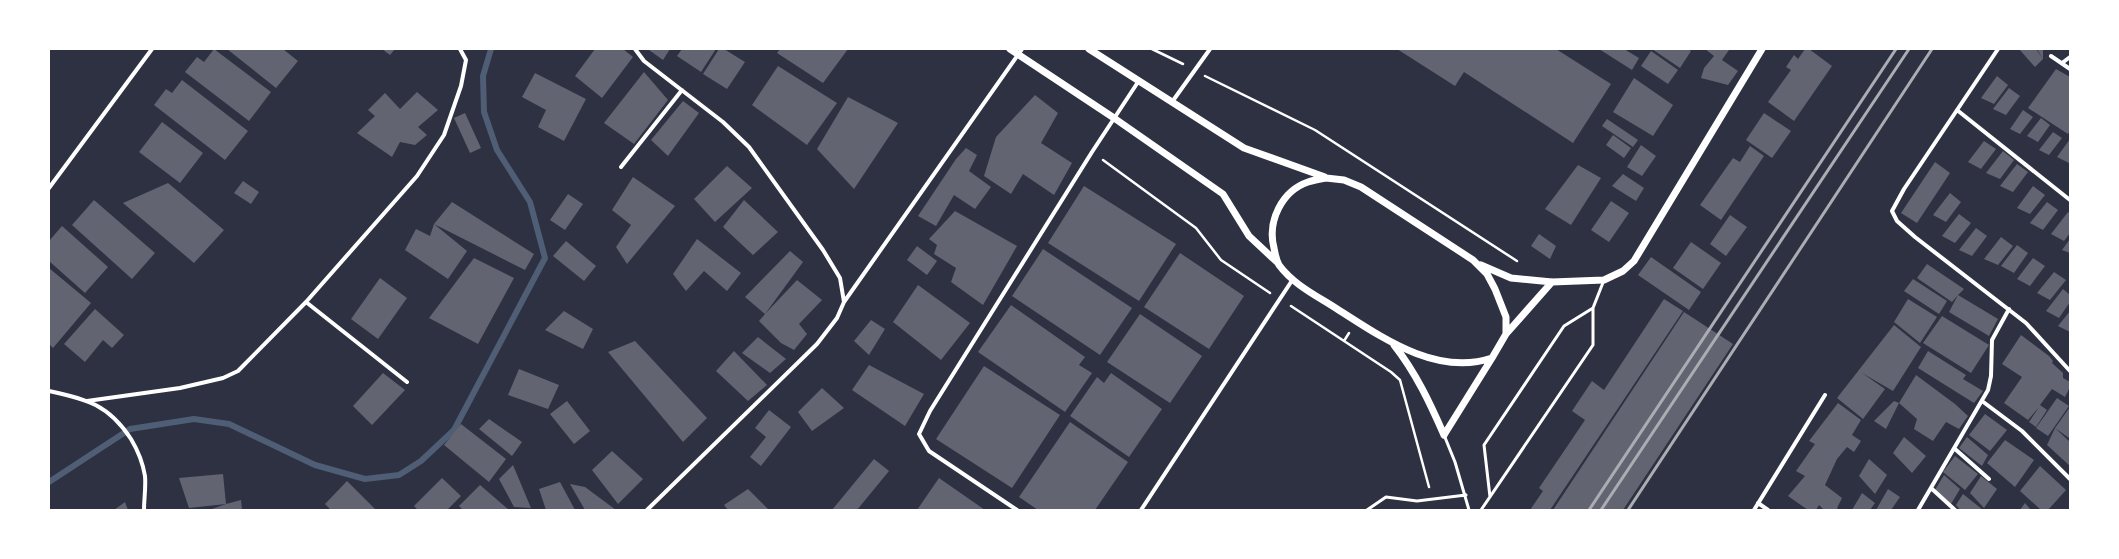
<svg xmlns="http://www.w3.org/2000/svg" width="2119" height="559" font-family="'Public Sans',sans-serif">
<rect width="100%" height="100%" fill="#2d3142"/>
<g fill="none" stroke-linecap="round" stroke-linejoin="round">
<path stroke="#4f5d75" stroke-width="6" d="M49 482 130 429 194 419 229 424 315 465 365 479 399 475 421 461 454 430 545 258 530 202 497 150 484 112 483 76 491 49"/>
</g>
<path fill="#626471" d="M214 49 271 92 249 121 185 72 197 57 204 62Z
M227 49H283L298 61 276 88Z
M382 49H395L390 55Z
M595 49H623L633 57 602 98 575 76Z
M650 49H670L663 60 649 50Z
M682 49H716L701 72 677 56Z
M719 49H724L745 62 727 89 703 74Z
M780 49H848L823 83 777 53Z
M1397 49H1556L1611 84 1573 143 1464 72 1455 86Z
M1599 49H1624L1639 58 1632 70Z
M1652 49H1688L1691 51 1680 68Z
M1705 49 1729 50 1722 60 1738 71 1728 85 1701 78 1704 68 1714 56Z
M1805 49H1809L1832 66 1794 121 1768 102 1791 70 1786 67 1794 55 1798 59Z
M2019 49H2036L2043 59 2037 49H2043V59L2035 67Z
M1651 51 1678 70 1668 84 1641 66Z
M778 66 837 103 807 145 752 105Z
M2056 69 2070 77V131L2068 134 2028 108Z
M644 72 668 100 634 144 604 123Z
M535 73 586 99 564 141 538 127 546 110 522 97Z
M1997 76 2008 85 1994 104 1981 98Z
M1634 78 1673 105 1653 136 1613 112Z
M182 80 248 131 225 160 154 105 166 89 172 93Z
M2009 88 2020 96 2006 115 1993 109Z
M417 92 438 110 418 127 427 135 415 145 400 142 392 157 357 133 375 116 368 110 385 93 400 109Z
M1035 95 1058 113 1041 143 1072 163 1054 195 1023 174 1011 194 984 176 996 137Z
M848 97 898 123 854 189 817 149Z
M683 101 699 113 668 156 651 140Z
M2023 110 2033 117 2020 134 2010 129Z
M465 113 481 148 470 153 454 118Z
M1764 113 1791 131 1772 158 1746 140Z
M2041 118 2050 125 2038 142 2027 136Z
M1607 119 1638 140 1633 147 1602 126Z
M162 122 203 153 180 183 139 152Z
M2053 132 2062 138 2049 155 2039 150Z
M1613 135 1631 148 1624 158 1606 145Z
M2070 139V162L2069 163 2057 157Z
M1984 141 1996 149 1981 169 1968 162Z
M1641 145 1656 156 1642 176 1627 167Z
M1750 146 1764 156 1721 220 1700 205 1733 158 1740 162Z
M966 148 977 155 969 171 991 187 975 209 954 195 936 226 918 216 956 159Z
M2003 151 2014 160 2000 179 1986 173Z
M1935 162 1950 173 1917 223 1901 213Z
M2017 164 2028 172 2013 192 2000 186Z
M1578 165 1601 178 1571 225 1545 209Z
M727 166 752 188 715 222 694 199Z
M1623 174 1644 188 1636 201 1612 186Z
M633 177 675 206 627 264 616 247 631 225 612 210Z
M243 181 259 192 251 204 234 193Z
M168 183 224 230 194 263 123 203Z
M1084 186 1176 244 1139 301 1048 243Z
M2033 186 2045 195 2030 214 2017 208Z
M1950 193 1961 202 1946 222 1933 215Z
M568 194 583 204 565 230 550 220Z
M94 200 155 253 132 279 72 225Z
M744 200 778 232 753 255 723 227Z
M1611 201 1629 213 1609 242 1591 230Z
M452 202 534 254 525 270 434 224Z
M2047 202 2058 210 2043 230 2030 223Z
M955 211 1017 246 983 305 951 282 956 268 934 254 937 245 929 239Z
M2068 212 2070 214V233L2064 241 2051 234Z
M1959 214 1971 223 1955 243 1942 236Z
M1730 215 1747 227 1726 256 1710 244Z
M434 224 467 251 448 279 405 250 416 229 430 236Z
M62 226 108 267 85 293 49 261V241Z
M1976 228 1987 236 1972 256 1959 250Z
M1539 234 1556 246 1550 259 1531 246Z
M2001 237 2013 246 1998 265 1984 259Z
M697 239 741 273 727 291 704 271 686 291 673 274Z
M2070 239V253L2062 250Z
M566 241 596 266 584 281 553 256Z
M1691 242 1721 263 1703 289 1673 268Z
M2017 245 2028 253 2014 273 2001 266Z
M917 246 937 261 927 275 907 260Z
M1043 249 1132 308 1100 355 1012 296Z
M790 251 803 262 765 314 797 280 822 300 799 324 807 334 794 350 781 343 759 321 765 314 745 297Z
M1180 253 1244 296 1209 349 1144 307Z
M1651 257 1701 292 1689 310 1638 275Z
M474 258 514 278 478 344 429 318Z
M2033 258 2045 266 2030 286 2017 279Z
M1927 264 1964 289 1958 295 1998 319 1989 336 1949 312 1958 295 1952 302 1917 278Z
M49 268 91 303 53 348 49 344Z
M2054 272 2066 280 2050 300 2037 293Z
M380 278 407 298 378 339 351 319Z
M1913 279 1947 301 1939 314 1904 291Z
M918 285 970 323 941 360 893 322Z
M2063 289 2070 295V302L2059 318 2046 311Z
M1664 299 1683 311 1550 510H1530L1543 491 1539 488 1585 420 1572 411 1592 381 1604 390Z
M1908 299 1937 317 1920 343 1894 322Z
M1011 305 1085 357 1079 365 1092 373 1065 412 978 352Z
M95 309 124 335 112 348 103 340 85 362 64 344Z
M564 311 593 329 583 349 545 330Z
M2070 311V332L2058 326Z
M1684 312 1733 344 1623 510H1553Z
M1140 314 1202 356 1170 403 1107 362Z
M1942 316 1989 345 1971 373 1923 343Z
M871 320 885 329 869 355 854 341Z
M1894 325 1921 347 1893 391 1862 373 1885 389 1863 419 1837 398Z
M2021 335 2049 356 2053 361 2052 363 2063 373V378L2070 382V387L2065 397 2052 389 2040 405 2047 410 2036 427 2029 422 2039 407 2028 420 2004 403 2022 377 2002 364Z
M758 337 786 359 770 373 742 353Z
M635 341 707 418 683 442 608 352Z
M734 351 767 385 748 401 716 371Z
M1928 351 1966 375 1963 379 1983 391 1974 403 1918 368Z
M869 365 924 394 905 426 852 390Z
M984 366 1060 415 1012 488 936 439Z
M519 369 559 385 548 409 508 395Z
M383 373 405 390 372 425 353 406Z
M1111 373 1162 409 1129 457 1070 416 1097 377 1104 383Z
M1916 375 1955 404 1968 416 1959 429 1946 422 1933 441 1914 429 1917 419 1899 403 1886 429 1874 421 1894 401 1899 403Z
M822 388 844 408 812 431 798 412Z
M2057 398 2069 406 2048 436 2036 428Z
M567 401 590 431 574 444 550 414Z
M1838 403 1861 420 1852 435 1861 441 1854 452 1847 447 1837 459 1825 485 1842 498 1837 508 1839 510H1824L1819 505 1816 510H1808L1788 496 1805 476 1796 471 1815 444 1809 441Z
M2070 407 2069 438 2055 428 2070 442V466L2047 445 2055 428Z
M769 410 791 427 761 466 750 457 766 437 755 428Z
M1985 414 2007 430 1990 451 1969 435Z
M489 419 522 442 512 456 479 429Z
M1070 422 1128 462 1095 510H1038L1019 497Z
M461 424 506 459 489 482 444 445Z
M1904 437 1926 456 1912 473 1893 453Z
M1967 437 1988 455 1982 466 1959 448Z
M2005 440 2034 460 2015 487 1987 463Z
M612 451 643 479 618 504 592 470Z
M1955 456 1978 474 1965 490 1943 472Z
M874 459 889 471 857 510H832Z
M1869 459 1887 475 1875 494 1859 476Z
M513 465 531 508 514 507 499 479Z
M2040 466 2066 490 2048 510H2041L2020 491Z
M223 474 226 504 241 500 242 510H209L226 504 189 508 179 478Z
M1944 475 1960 489 1951 504 1935 490Z
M1981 476 1997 489 1984 508 1970 493Z
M442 478 461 496 447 510H418L414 506Z
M939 478 985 510H917Z
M347 481 376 510H331L325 504Z
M560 482 575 510H546L539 489Z
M570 484 585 487 616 510H585Z
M480 485 509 510H463L459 506Z
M748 489 769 510H728L724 505Z
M1888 489 1900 497 1891 510H1876Z
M1862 493 1875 503 1870 510H1852Z
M1963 494 1983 510H1960L1956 505Z
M125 502 128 510H114Z
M2025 503 2031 510H2020Z"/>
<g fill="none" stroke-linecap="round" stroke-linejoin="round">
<path stroke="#fff" stroke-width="2.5" d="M1152 49 1183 64
M1205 76 1315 130 1517 261
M1103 160 1196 228 1221 260 1270 293
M1291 306 1391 372 1400 380 1429 487
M1344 341 1349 333"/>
<path stroke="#fff" stroke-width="3" d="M1444 435 1455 462 1469 510
M1490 497 1484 445 1564 326 1593 308
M1367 510 1386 497 1417 501 1466 495
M1481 510 1593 345V308L1604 280"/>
<path stroke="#fff" stroke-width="4" d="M635 49 644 61 723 122 749 147 823 250 840 278 844 302 837 318 817 344 647 510
M1998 49 1904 189 1892 211 1897 221 1915 237 2026 323 2070 371
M2051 56 2070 69
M2062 63 2070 57
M1172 102 1210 49
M1957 110 2070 200
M621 167 682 90
M49 188 152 49
M306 302 407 382
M844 302 1022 49
M49 391C87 399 109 405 131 439 137 449 143 464 145 476 146 487 144 499 144 510
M87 401 180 388 223 378 238 371 306 302 417 176 444 135 461 86 466 60 460 49
M1982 401 2022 431 2070 479
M1955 449 1989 479
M1931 488 1955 510
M1758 503 1768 510
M1017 510 929 451 919 434 930 411 1092 152 1138 82
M1141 510 1293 279
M1754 510 1825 395
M1918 510 1988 390 1991 376 1992 340 2009 309"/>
<path stroke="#fff" stroke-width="7" d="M1010 49 1114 118 1223 194 1249 236 1278 263
M1089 49 1244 148 1325 177
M1326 178 1344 180 1361 187 1473 260 1487 274 1495 289 1506 317V334L1492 358C1435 377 1380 336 1334 307 1315 295 1293 284 1279 265 1276 260 1275 253 1274 248 1267 221 1282 191 1308 182 1314 180 1320 179 1326 178Z
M1481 265 1511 278 1552 282 1604 280 1623 271 1634 261 1762 49
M1506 334 1552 282
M1394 345C1416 373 1430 403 1444 435
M1444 435 1492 358"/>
<path stroke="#abadb3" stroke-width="3" d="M1589 510 1896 49
M1601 510 1909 49
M1628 510 1932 49"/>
</g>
<rect width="2119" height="559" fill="none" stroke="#ffffff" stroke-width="100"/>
</svg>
